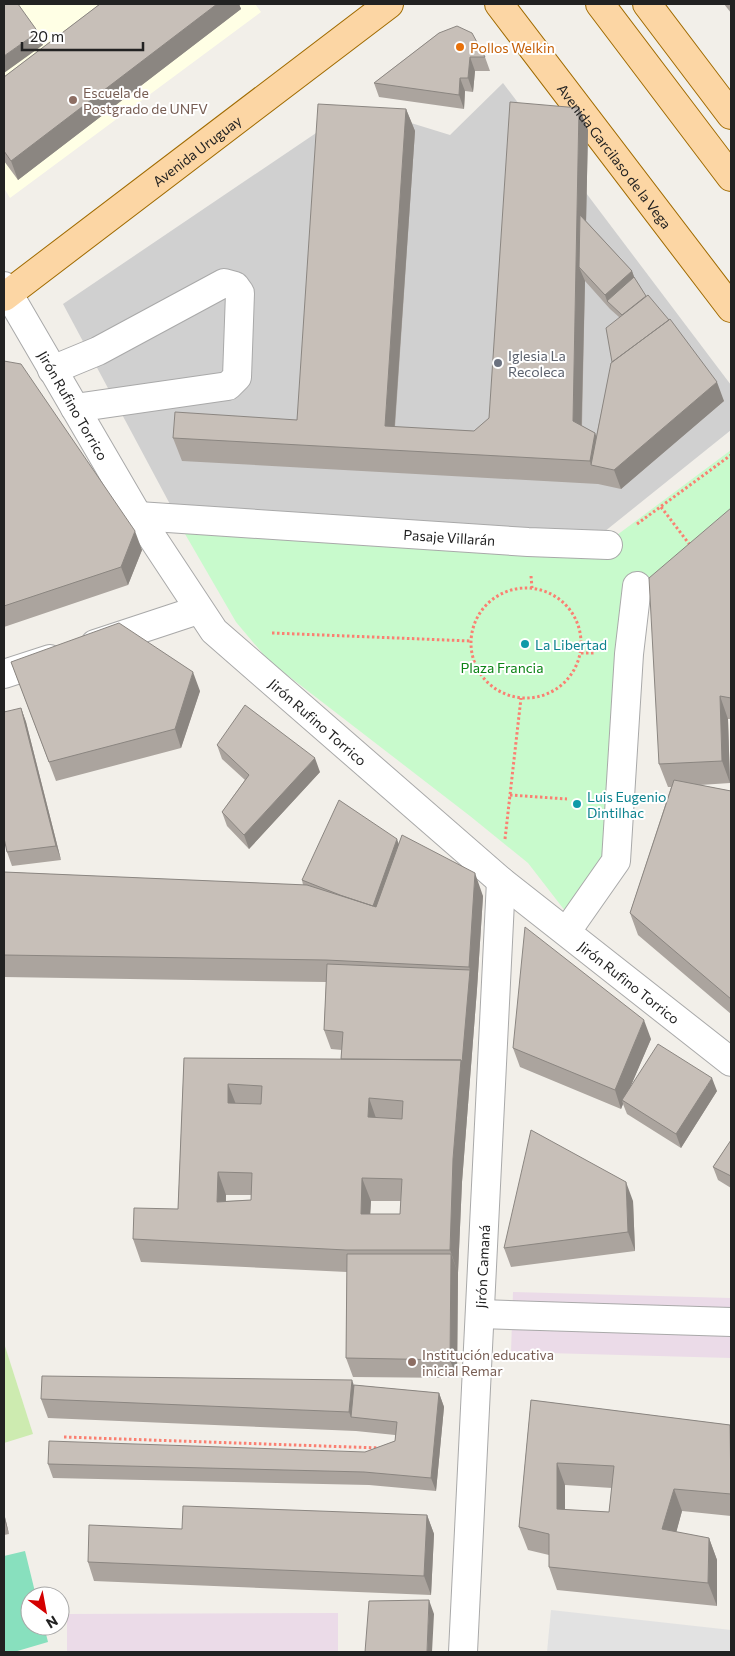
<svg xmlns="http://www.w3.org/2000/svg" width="735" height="1656" font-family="Commissioner,sans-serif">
<rect width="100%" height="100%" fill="#f2efe9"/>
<path fill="#ebdbe8" d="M513 1292 731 1298V1358L511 1352Z
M338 1613V1652H67V1614Z"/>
<path fill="#ffffe5" d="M4 4H255L261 12 10 198 4 188Z"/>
<path fill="#d0d0d0" d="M503 83 731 385V430L604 532 187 536 63 304 356 106 450 135Z"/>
<path fill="#cdebb0" d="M4 1343 33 1434 4 1443Z"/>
<path fill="#c8facc" d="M731 450V522L647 585 627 858 576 925 528 863 470 816 269 661 236 622 170 508 613 538Z"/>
<path fill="#88e0be" d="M25 1551 36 1596H30V1626H44L48 1642 14 1652H4V1556Z"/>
<path fill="#e2e2e2" d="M551 1610 731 1630V1652H547Z"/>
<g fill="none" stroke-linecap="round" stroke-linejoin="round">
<defs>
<g id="minor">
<path id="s1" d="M4 286 138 516 214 631 501 881 731 1062"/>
<path d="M52 370 98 351 224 283 235 286 240 293 237 377 228 386 75 408"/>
<path id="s2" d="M138 516 528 542 608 545"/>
<path d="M95 644 198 610"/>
<path d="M4 674 50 659"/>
<path d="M567 931 616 861 629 654 637 586"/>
<path d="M480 1314 731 1322"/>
<path id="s3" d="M463 1652 501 881"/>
</g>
<g id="major">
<path id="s4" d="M499 4 731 308"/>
<path d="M600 4 731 177"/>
<path d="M647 4 731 115"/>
<path id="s5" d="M4 297 389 4"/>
</g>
</defs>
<use href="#minor" stroke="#a9a9a9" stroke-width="30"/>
<use href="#major" stroke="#a06b00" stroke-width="30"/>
<path stroke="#fa8072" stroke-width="3" stroke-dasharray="2.5 2.5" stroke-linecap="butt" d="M661 507 690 545
M637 524 731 455
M531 576 532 588
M471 643a55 55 0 1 1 110 0a55 55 0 1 1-110 0Z
M272 633 471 641
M581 653H595
M510 795 567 799
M505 839 521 698
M64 1437 380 1448"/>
<use href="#minor" stroke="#fff" stroke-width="28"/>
<use href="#major" stroke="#fcd6a4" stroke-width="28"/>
</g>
<path fill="#aba49e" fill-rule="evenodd" d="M100 4H239L241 9 18 180 4 161V77Z
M724 4H731V13Z
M439 33 485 57 490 71H475L473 92 465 91 464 109 379 97 374 83Z
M579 108 588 130 586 221 632 271 634 277 646 296 724 401 621 489 598 484 182 461 173 438 297 420 406 109 415 131 395 427 474 431 489 418ZM585 281 610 309 619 317 612 362 596 437 595 433 582 426Z
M4 361 142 550 128 585 4 627Z
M731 508V719H728L730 783 700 785 731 791V1014L638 935 630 913 671 787H668L659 764Z
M11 662 200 691 181 748 56 781Z
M21 708 26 722 61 860 12 866 7 852Z
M217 745 320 772 249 849 227 826 222 812 245 780 222 759Z
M399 844 483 896 477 989 462 1182 458 1273 457 1378 353 1377 346 1358 347 1272 141 1262 133 1239 178 1209 184 1058 341 1059 342 1050 331 1049 324 1030 326 982 4 977V872L303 885 302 880ZM226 1195H251V1200L226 1201ZM371 1201H401L400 1214H370Z
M651 1039 631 1085 717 1091 681 1148 627 1114 623 1104 621 1109 520 1067 513 1048Z
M731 1140V1188L718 1180 713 1167Z
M633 1201 635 1251 511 1267 504 1248Z
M354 1385 439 1393 444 1407 436 1491 369 1485 53 1478 48 1464 365 1452 395 1441V1435L356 1431 48 1418 41 1399Z
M531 1400 730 1425 731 1429V1516L682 1511 676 1532 709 1538 717 1560V1606L557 1590 549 1567V1555L528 1550 519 1527ZM565 1485 612 1488 609 1512 565 1510Z
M4 1513 9 1534 4 1535Z
M427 1515 434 1534 431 1595 94 1581 88 1562Z"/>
<path fill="#8b8681" d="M217 4H239L241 9 18 180 11 161Z
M38 32 43 45 4 73V56Z
M470 57 475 71 473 92 468 78Z
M460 78 465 91 464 109 459 95Z
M579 108 588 130 585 272 579 267 585 281 581 444 573 421Z
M406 109 415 131 393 449 385 426Z
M632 271 637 285 607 301 605 295Z
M717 382 724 401 621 489 614 470Z
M595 433 603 456 591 465 590 461Z
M135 531 142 550 128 585 121 567Z
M193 672 200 691 181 748 175 729Z
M720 696 728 719 730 783 722 761Z
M21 708 26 722 61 860 56 846Z
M315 758 320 772 249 849 244 835Z
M397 839 402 853 377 922 372 908Z
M475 873 483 896 477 989 462 1182 458 1273 450 1250 453 1159 461 1060 470 970 469 967Z
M644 1020 651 1039 624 1102 622 1100 623 1104 621 1109 615 1090Z
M712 1078 717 1091 681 1148 676 1134Z
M228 1084 237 1107 228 1103Z
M369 1098 377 1121 368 1117Z
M218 1172 226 1195 225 1224 217 1202Z
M362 1178 371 1201 369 1236 361 1214Z
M626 1182 633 1201 635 1251 628 1232Z
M451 1254 458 1273 457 1378 450 1360Z
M352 1380 359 1399 351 1417 349 1412Z
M439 1393 444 1407 436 1491 431 1478Z
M730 1425 731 1429V1479Z
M557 1463 565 1485V1532L557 1509Z
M674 1489 682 1511 671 1552 662 1529Z
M4 1513 9 1534 4 1519Z
M427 1515 434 1534 431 1595 424 1576Z
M709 1538 717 1560V1606L708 1583Z
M429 1600 434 1614 432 1652H427Z"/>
<path fill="#c7bfb8" stroke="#8b8681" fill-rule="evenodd" d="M4 4H18L38 32 4 56Z
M100 4H217L11 161 4 151V77Z
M457 26 472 33 485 57H470L468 78H460L459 95 374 83 439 33Z
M510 102 579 108 573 421 595 433 590 461 173 438 175 412 297 420 318 104 406 109 385 426 474 431 489 418Z
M580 215 632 271 605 295 579 267Z
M634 277 646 296 622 315 607 301Z
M648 295 669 320 612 362 606 328Z
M670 319 717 382 614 470 591 465 611 363Z
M4 361 21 364 135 531 121 567 4 606Z
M731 508V698L720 696 722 761 659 764 649 578Z
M119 623 193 672 175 729 49 762 11 662Z
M245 705 315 758 244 835 222 812 249 775 217 745Z
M21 708 56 846 7 852 4 838V712Z
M674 780 731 791V999L630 913Z
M339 800 397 839 373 906 340 895 302 880Z
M402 835 475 873 469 967 326 960 4 955V872L307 885 376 907Z
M525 927 644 1020 615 1090 513 1048Z
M327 964 470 970 462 1063 461 1060 341 1059 343 1032 324 1030Z
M658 1044 712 1078 676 1134 622 1100Z
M184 1058 461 1060 453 1159 450 1250H346L133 1239 134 1208 178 1209ZM228 1084 262 1086 261 1104 228 1103ZM369 1098 403 1101 402 1119 368 1117ZM218 1172 252 1173 251 1200 217 1202ZM362 1178 402 1179 400 1214H361Z
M531 1130 626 1182 628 1232 504 1248Z
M731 1140V1176L713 1167Z
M347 1254H451L450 1360 346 1358Z
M42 1376 352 1380 349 1412 41 1399Z
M354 1385 439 1393 431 1478 364 1472 48 1464 49 1441 365 1452 395 1441 397 1422 351 1417Z
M531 1400 730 1425 731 1494 674 1489 662 1529 709 1538 708 1583 549 1567V1534L519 1527ZM557 1463 614 1466 609 1512 557 1509Z
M183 1506 427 1515 424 1576 88 1562 89 1525 182 1529Z
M429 1600 427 1652H365L369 1601Z"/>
<circle fill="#e8710a" stroke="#fff" stroke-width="2" cx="460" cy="47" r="5"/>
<g fill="#8d6e63" stroke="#fff" stroke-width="2">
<circle cx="73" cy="100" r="5"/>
<circle cx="412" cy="1362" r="5"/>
</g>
<circle fill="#6b7280" stroke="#fff" stroke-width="2" cx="498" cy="363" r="5"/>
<g fill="#0f9aa8" stroke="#fff" stroke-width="2">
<circle cx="525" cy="644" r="5"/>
<circle cx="577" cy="804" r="5"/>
</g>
<g text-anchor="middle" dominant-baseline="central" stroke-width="4" stroke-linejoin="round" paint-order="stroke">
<g font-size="14" fill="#c56008" stroke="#fff" text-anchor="start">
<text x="470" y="47">Pollos Welkin</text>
</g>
<g font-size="14" fill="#785e54" stroke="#fff" text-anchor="start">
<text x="83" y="92">Escuela de<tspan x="83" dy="16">Postgrado de UNFV</tspan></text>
<text x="422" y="1354">Institución educativa<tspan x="422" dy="16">inicial Remar</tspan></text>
</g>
<g font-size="14" fill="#222" stroke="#fff">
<text stroke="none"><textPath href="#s5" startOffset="242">Avenida Uruguay</textPath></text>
<text stroke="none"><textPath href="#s4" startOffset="191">Avenida Garcilaso de la Vega</textPath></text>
<text stroke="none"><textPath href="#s1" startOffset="138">Jirón Rufino Torrico</textPath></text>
<text stroke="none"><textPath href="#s2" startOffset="312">Pasaje Villarán</textPath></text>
<text stroke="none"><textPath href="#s1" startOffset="542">Jirón Rufino Torrico</textPath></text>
<text stroke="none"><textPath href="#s1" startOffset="948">Jirón Rufino Torrico</textPath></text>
<text stroke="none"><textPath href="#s3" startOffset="386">Jirón Camaná</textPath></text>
</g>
<g font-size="14" fill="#5b616d" stroke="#fff" text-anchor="start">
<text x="508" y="355">Iglesia La<tspan x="508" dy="16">Recoleca</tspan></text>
</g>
<g font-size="14" fill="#0d838f" stroke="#fff" text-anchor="start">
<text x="535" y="644">La Libertad</text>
<text x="587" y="796">Luis Eugenio<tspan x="587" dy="16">Dintilhac</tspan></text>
</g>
<g font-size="14" fill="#0c8416" stroke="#fff">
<text x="502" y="667">Plaza Francia</text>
</g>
</g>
<rect width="735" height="1656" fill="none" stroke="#222222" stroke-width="10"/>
<g transform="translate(45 1611) rotate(148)"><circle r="24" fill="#ffffff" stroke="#a7a7a7"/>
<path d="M0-4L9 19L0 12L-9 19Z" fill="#d40000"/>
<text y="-8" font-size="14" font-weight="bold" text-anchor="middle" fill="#222222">N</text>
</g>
<path d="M22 42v8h121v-8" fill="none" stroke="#222222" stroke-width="2.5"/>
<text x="30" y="42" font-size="15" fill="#222222" stroke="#ffffff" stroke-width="4" paint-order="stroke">20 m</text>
</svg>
